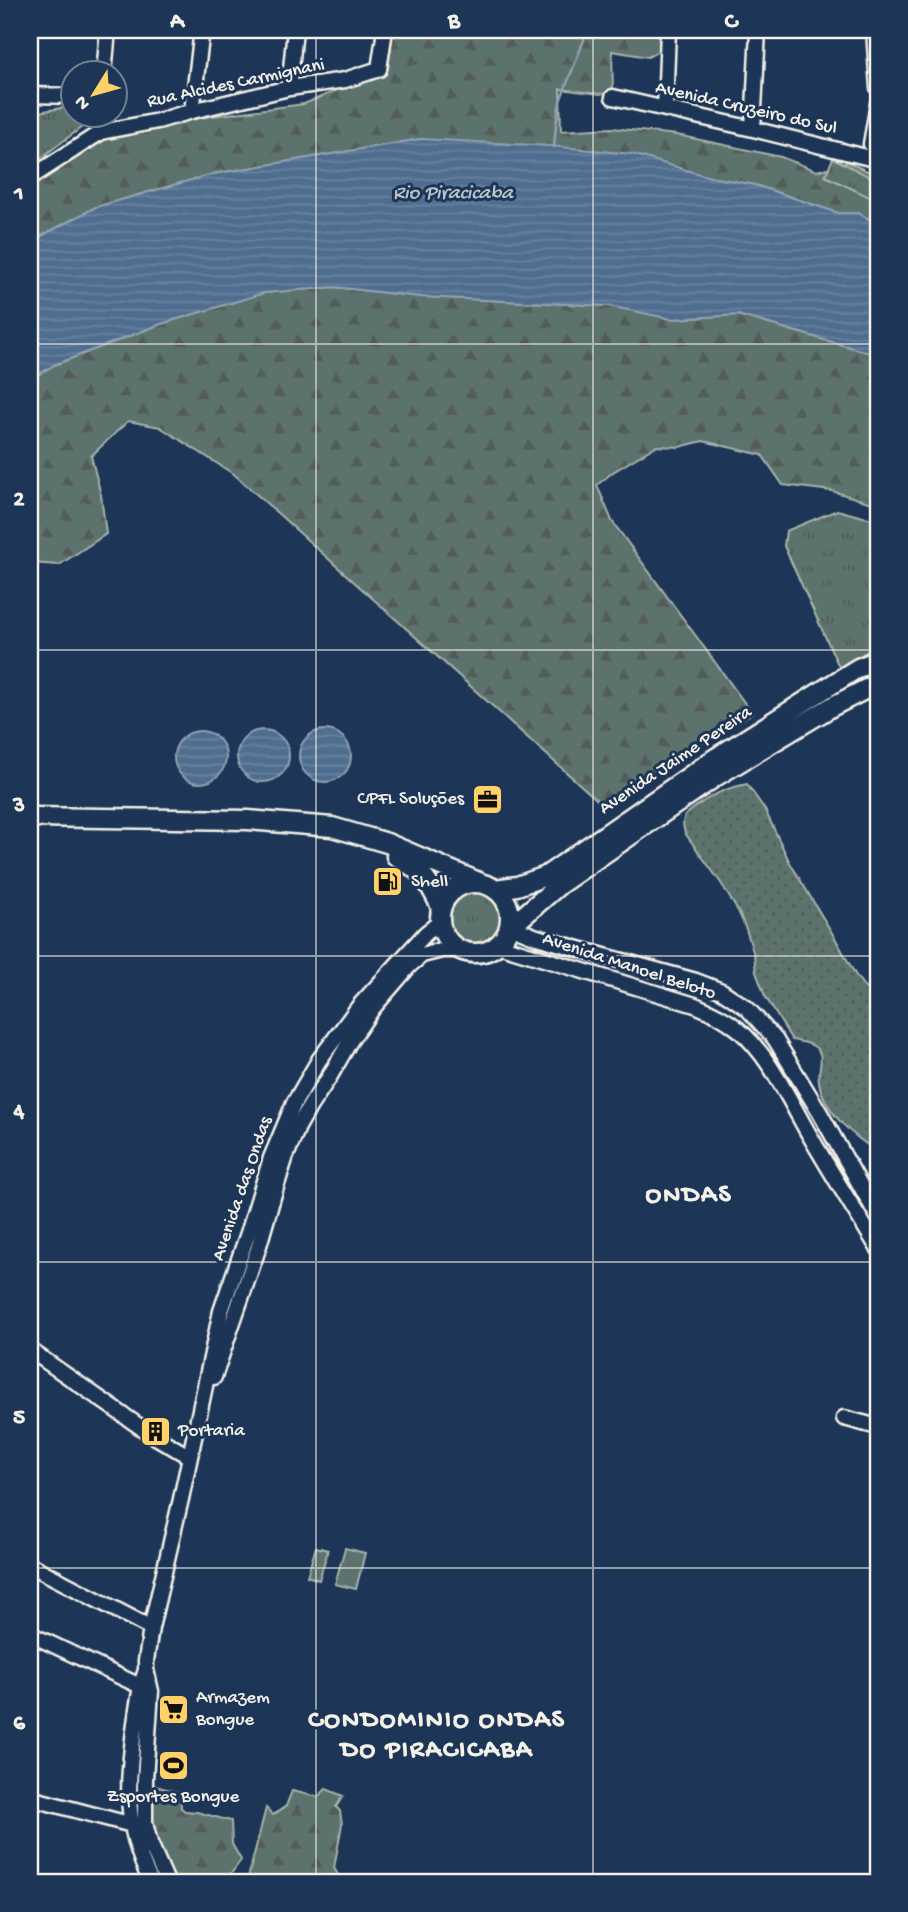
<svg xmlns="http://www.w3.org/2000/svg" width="908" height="1912" font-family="'Gochi Hand',sans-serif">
<defs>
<pattern id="grass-dots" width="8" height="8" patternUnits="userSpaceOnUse" patternTransform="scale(1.75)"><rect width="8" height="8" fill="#5c726d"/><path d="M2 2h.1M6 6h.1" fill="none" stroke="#525b58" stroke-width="1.8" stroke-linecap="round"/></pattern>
<pattern id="forest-firs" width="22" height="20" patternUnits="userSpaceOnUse" patternTransform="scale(1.75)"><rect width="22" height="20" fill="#5c726d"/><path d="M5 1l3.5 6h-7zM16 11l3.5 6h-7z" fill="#525b58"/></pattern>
<pattern id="park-tufts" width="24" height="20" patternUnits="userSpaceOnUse" patternTransform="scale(1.75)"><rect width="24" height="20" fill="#5c726d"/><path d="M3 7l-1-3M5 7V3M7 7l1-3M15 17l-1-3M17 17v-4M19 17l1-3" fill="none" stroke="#525b58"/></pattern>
<pattern id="water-rules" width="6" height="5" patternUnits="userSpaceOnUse" patternTransform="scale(1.75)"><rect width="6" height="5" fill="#4f6e8f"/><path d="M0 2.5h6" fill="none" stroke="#69839f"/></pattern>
</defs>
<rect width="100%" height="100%" fill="#1d3557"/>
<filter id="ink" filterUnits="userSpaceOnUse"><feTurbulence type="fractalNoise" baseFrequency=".0143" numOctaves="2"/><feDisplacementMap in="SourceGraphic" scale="14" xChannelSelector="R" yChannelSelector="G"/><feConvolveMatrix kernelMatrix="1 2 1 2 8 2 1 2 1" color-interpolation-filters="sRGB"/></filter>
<g filter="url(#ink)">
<path fill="url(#grass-dots)" stroke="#a8b2aa" stroke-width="2" d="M747 784 765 810 789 861 835 938 855 974 878 1006V1152C854 1137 824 1112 819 1082 817 1073 823 1063 820 1054 816 1043 802 1042 792 1040L765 996 756 972 754 955 746 929 739 913 721 883 685 833C683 827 682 821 685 816 686 814 693 809 694 808 711 795 726 788 747 784Z"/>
<path fill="url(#forest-firs)" stroke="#a8b2aa" stroke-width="2" d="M393 30H660L659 51 648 57 612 51 613 92 600 94 560 89 561 131 612 128 677 135 781 157 817 171 848 162 878 176V224L858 213H838L755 185 710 177 421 139 213 174 96 207 30 242V185L70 159 122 131 197 118 304 104 388 69Z
M334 287 422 297 613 306 672 319 738 315 867 352 878 351V505L832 491 783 485 762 455 703 441 679 447 656 446 613 472 597 485 612 521 752 713 704 742 605 807 235 475 160 427 128 421 91 456 101 495 106 534 59 565 30 563V380L54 365 161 324 264 293Z
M148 1784 181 1793V1808L185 1811 197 1812 231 1821 232 1844 241 1860 225 1882H171L150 1823Z
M326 1789 343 1796 336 1807 340 1811 342 1824 334 1868 340 1878 338 1882H247L266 1808 273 1815 286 1806 292 1791 318 1797Z"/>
<path fill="url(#park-tufts)" stroke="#a8b2aa" stroke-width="2" d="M73 106 74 116H86V124L30 166V124L39 112Z
M833 158 878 181V201L825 176Z
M837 510 878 521V646L864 653 840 669 784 546 786 531Z
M445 918a29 29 0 1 1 58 0a29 29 0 1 1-58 0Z"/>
<path fill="#5c726d" stroke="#a8b2aa" stroke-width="2" d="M316 1547 328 1550 319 1580 307 1576Z
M345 1548 365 1553 356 1589 335 1584Z"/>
<path fill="url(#water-rules)" stroke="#91a2b3" stroke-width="2" d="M421 139 551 146 632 154 710 177 755 185 838 213H858L878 224V351L867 352 738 315 672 319 609 306 422 297 334 287 264 293 161 324 54 365 30 380V242L96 207 213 174Z
M299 756a26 26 0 1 1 52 0a26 26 0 1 1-52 0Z
M237 756a26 26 0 1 1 52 0a26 26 0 1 1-52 0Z
M174 757a26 26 0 1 1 52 0a26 26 0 1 1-52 0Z"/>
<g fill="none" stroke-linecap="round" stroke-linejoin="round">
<path stroke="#91a2b3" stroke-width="2.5" d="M554 147 556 125 560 101 588 30"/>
<defs>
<path id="minor" d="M874 30 878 88
M104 74 108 30
M289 88 295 30
M30 95 74 96
M613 97 753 129 870 158
M665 109 668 30
M192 111 202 30
M753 129 758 30
M101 132V116
M871 144 878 104
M30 178 101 132 158 121 192 111 289 88 345 80 379 69 385 30
M509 926 537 937 579 949 696 981 722 991 747 1008 775 1039 820 1113 878 1217
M498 945 695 1005C710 1011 725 1018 738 1029 770 1056 789 1100 810 1136 832 1174 855 1211 878 1248
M30 1350 149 1433 190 1457
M214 1377 258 1249 273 1197 286 1156 298 1127 310 1106 330 1076 350 1041 373 1008 410 965 422 955 442 950H460
M844 1418 878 1427
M30 1565 151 1628
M30 1634 140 1686
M146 1670C139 1688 138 1705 135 1723 127 1784 123 1825 151 1882
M30 1798 136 1826
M167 1882 150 1843 145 1823V1779L151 1691 146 1670V1661L151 1628 181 1499 221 1311 248 1233 271 1158 294 1103 319 1060 360 1005 426 933 440 922"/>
<path id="major" d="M30 817 248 820 332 827 387 843 481 883
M396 856C423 871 428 881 441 907
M440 918a35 35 0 1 1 70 0a35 35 0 1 1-70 0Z
M495 889 517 886 546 876 717 757 858 668 878 660
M510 923 521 918 560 884 715 777 833 706 878 683"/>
</defs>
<use href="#minor" stroke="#f4f1e8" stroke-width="19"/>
<use href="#major" stroke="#f4f1e8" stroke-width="23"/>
<use href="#minor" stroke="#1d3557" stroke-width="14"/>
<use href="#major" stroke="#1d3557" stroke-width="18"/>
</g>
</g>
<path fill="none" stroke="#f4f1e8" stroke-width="2" stroke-opacity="0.55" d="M316 30V1882M593 30V1882M30 344H878M30 650H878M30 956H878M30 1262H878M30 1568H878"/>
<defs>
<symbol id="office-square" viewBox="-11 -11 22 22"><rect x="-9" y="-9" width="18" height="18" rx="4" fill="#ffd166" stroke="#1d3557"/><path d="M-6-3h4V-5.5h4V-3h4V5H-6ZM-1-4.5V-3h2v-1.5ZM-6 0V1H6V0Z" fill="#111"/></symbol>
<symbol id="fuel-square" viewBox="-11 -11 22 22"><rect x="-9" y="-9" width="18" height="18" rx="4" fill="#ffd166" stroke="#1d3557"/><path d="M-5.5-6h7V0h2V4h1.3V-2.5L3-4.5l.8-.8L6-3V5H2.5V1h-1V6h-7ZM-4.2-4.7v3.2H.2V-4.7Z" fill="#111"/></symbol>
<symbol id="building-square" viewBox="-11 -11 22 22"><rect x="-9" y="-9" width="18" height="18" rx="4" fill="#ffd166" stroke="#1d3557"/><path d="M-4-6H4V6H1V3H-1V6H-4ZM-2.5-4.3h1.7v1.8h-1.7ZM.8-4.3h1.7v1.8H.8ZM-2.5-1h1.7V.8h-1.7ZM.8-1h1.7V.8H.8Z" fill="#111"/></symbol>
<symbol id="supermarket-square" viewBox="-11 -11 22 22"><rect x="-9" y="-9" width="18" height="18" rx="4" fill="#ffd166" stroke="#1d3557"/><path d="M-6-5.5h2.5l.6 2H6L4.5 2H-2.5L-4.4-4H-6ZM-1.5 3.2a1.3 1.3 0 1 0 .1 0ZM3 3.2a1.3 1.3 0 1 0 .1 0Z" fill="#111"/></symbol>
<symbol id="stadium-square" viewBox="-11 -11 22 22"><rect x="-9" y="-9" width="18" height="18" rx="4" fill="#ffd166" stroke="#1d3557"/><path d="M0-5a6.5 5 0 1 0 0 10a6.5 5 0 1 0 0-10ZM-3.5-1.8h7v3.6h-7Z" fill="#111"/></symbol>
</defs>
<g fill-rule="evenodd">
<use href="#office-square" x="470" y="782" width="35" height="35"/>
<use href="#fuel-square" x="370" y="864" width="35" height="35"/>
<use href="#building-square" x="138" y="1414" width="35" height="35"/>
<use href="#supermarket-square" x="156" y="1692" width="35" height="35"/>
<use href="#stadium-square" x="156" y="1748" width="35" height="35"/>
</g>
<g text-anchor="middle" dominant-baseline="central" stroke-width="6" stroke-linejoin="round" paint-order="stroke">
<g font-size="19" fill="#f4f1e8" stroke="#1d3557">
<text transform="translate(236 84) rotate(-12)">Rua Alcides Carmignani</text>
<text transform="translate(746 109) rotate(13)">Avenida Cruzeiro do Sul</text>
<text transform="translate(676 761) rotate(-34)">Avenida Jaime Pereira</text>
<text transform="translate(629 967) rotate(18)">Avenida Manoel Beloto</text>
<text transform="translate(243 1189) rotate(-71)">Avenida das Ondas</text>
</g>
<g font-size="19" fill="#f4f1e8" stroke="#1d3557" text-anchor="start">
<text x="464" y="799" text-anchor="end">CPFL Soluções</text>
<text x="411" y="882">Shell</text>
<text x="178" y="1431">Portaria</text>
<text x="196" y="1698">Armazem<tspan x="196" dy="22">Bongue</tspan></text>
<text x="173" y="1797" text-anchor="middle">Zsportes Bongue</text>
</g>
<g font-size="21" font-style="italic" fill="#bac3c9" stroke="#1d3557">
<text x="453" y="194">Rio Piracicaba</text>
</g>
<g font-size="26" font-weight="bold" letter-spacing="2" fill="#f4f1e8" stroke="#1d3557">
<text x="689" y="1196">ONDAS</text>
<text x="437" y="1721">CONDOMINIO ONDAS<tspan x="437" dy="30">DO PIRACICABA</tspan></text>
</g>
</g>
<rect width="908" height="1912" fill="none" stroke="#1d3557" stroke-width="77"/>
<g transform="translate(94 94) rotate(233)"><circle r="33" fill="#1d3557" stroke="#738091" stroke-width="2"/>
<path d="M0-5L12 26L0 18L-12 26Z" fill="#ffd166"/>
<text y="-10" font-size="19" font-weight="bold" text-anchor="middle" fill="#f4f1e8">N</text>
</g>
<rect x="38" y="38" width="832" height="1836" fill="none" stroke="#f4f1e8" stroke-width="2.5"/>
<g font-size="23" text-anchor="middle" font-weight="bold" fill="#f4f1e8">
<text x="177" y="27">A</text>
<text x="454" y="27">B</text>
<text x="731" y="27">C</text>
<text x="19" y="199">1</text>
<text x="19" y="505">2</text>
<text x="19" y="811">3</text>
<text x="19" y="1117">4</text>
<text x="19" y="1423">5</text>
<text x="19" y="1729">6</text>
</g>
</svg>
